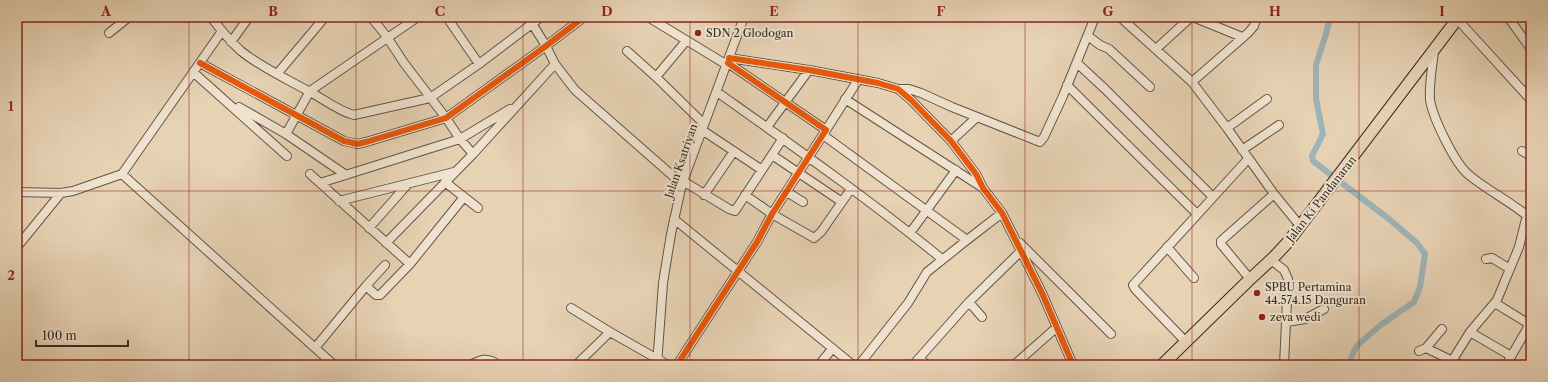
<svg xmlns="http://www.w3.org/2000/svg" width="1548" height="382" font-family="'Libre Caslon Text',serif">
<rect width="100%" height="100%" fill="#e7d2b4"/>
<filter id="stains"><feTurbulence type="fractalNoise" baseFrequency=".005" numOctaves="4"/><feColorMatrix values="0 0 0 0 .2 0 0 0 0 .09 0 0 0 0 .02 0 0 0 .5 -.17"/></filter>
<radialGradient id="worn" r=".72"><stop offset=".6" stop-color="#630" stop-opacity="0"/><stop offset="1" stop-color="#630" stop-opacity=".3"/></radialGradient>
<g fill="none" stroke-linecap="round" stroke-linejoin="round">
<path stroke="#9db4b9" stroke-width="6" d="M1330 17 1326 34 1316 65V99L1323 134 1312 156 1313 161 1389 219 1417 243 1425 254 1420 287 1414 302 1382 324 1361 342 1356 347 1348 365"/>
<defs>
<path id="minor" d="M211 17C220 29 230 41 241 51 262 68 287 79 310 92 324 99 338 111 354 115L430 98 479 64 541 17
M371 17 387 37 404 63 446 118 460 139 473 154
M528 17 546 46 555 64 575 90 682 184
M648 17 727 65
M1120 17 1192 82
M1193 17 1242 37
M1257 17 1254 26 1248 33 1192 82 1227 128 1274 194 1301 227
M1508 17 1531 49
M1458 20 1531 100
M450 22 479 64
M109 33 129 17
M1088 36 1100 45 1109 49 1150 87
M231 42 249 17
M1156 49 1191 17
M627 51 656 77 704 124
M1434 52C1432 67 1429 84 1430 100 1433 118 1455 164 1469 175 1488 191 1512 202 1531 219
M729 58 809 70 878 83 898 89 911 100 951 141 976 174 983 188 1002 213 1042 293 1073 365
M200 63 344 141 357 144 366 142 446 118 546 46 584 17
M1077 63 1105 89 1213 197
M193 72 287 156
M277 74 325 17
M656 77 686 41
M1067 85 1197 214
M898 89H909L921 93 952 107 1040 142 1044 137 1063 96 1095 17
M717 92C793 146 870 200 942 259
M845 99 983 188
M239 107 286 134 346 175
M767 127 809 70
M1227 128 1267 99
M702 130 762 170
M826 130 858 80
M286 134 310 91 418 17
M823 135 967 240
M951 141 977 117
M1242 150 1279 125
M1522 151 1531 156
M772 155 842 202
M122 174 334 365
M310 174 410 264
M683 181 729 209 735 211 783 138
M445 182 478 208
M320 183 460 139 510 109
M17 192 61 193 73 191 122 174 222 31
M787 192 803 202
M704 195 734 151
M745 195 772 214 814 238 821 232 851 189
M339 201 454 172
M674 219 853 365
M369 228 407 185
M910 233 956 170
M386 243 473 154 555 64
M1020 243 1111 334
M17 247 61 193
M1167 247 1194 278
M1486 259 1492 258 1510 269
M1271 260 1284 270 1288 279 1284 365
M1250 279 1221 244V241L1274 194
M366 286 376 295H380L410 264 464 197
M969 302 982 317
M1495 303 1529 324
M571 308 610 332 668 365
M1287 322 1305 319 1324 309
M1470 332 1511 356
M1186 342 1135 289 1133 285 1248 159
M315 348 366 286 385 265
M1426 348 1442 329
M1419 351 1426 348 1461 365
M919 358 927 365
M470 365C480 360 488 356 498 365
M576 365 610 332
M657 365 663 283 671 234 682 184 744 17
M677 365 757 242 772 214 826 130 728 63
M819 365 832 349
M859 365 908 303 927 272 967 240 1002 213
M913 365 969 302 1021 251
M1014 365 1057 327
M1447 365 1452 361 1470 332 1497 300 1519 247 1527 215 1531 207
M1506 365 1527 329 1531 317"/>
<path id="major" d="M1162 365 1247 282 1274 257 1288 242 1455 22 1461 17"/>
</defs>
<use href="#minor" stroke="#615546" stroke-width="10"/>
<use href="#major" stroke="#342b22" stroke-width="13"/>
<use href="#minor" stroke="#efe2ce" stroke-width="8"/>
<use href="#major" stroke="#e7d2b4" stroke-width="11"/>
<defs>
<path id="cycleway" d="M729 58 809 70 878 83 898 89 911 100 951 141 976 174 983 188 1002 213 1042 293 1073 365
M200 63 344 141 357 144 366 142 446 118 546 46 584 17
M677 365 757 242 772 214 826 130 728 63"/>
</defs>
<use href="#cycleway" stroke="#efe2ce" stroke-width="8"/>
<use href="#cycleway" stroke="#e8590c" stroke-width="6"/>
</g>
<path fill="none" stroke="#8f2418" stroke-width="1" stroke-opacity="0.55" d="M189 17V365M356 17V365M523 17V365M690 17V365M858 17V365M1025 17V365M1192 17V365M1359 17V365M17 191H1531"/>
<g fill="#8f2418" stroke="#efe2ce" stroke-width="1.5">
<circle cx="698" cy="33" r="4"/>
<circle cx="1257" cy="293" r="4"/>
<circle cx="1262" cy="317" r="4"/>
</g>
<g text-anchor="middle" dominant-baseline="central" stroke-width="4" stroke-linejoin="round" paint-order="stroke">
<g font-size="11" fill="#342b22" stroke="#efe2ce" text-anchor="start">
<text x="706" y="33">SDN 2 Glodogan</text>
<text x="1265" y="287">SPBU Pertamina<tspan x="1265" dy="13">44.574.15 Danguran</tspan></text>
<text x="1270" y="317">zeva wedi</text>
</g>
<g font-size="11" fill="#342b22" stroke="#efe2ce">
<text transform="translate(681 161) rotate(-71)">Jalan Ksatriyan</text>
<text transform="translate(1321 199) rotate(-52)">Jalan Ki Pandanaran</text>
</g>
</g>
<rect width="1548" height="382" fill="none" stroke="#e7d2b4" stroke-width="44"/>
<path d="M36 340v6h92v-6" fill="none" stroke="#342b22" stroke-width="2"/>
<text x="42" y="340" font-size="12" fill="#342b22" stroke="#efe2ce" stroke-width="3" paint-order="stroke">100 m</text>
<rect x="22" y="22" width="1504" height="338" fill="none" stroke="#8f2418" stroke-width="1.5"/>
<g font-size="13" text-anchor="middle" font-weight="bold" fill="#8f2418">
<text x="106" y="16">A</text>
<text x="273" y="16">B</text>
<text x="440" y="16">C</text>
<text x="607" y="16">D</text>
<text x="774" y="16">E</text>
<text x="941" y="16">F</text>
<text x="1108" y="16">G</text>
<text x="1275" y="16">H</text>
<text x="1442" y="16">I</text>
<text x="11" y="111">1</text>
<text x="11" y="280">2</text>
</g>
<rect width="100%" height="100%" filter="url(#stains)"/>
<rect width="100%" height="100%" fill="url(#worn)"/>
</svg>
